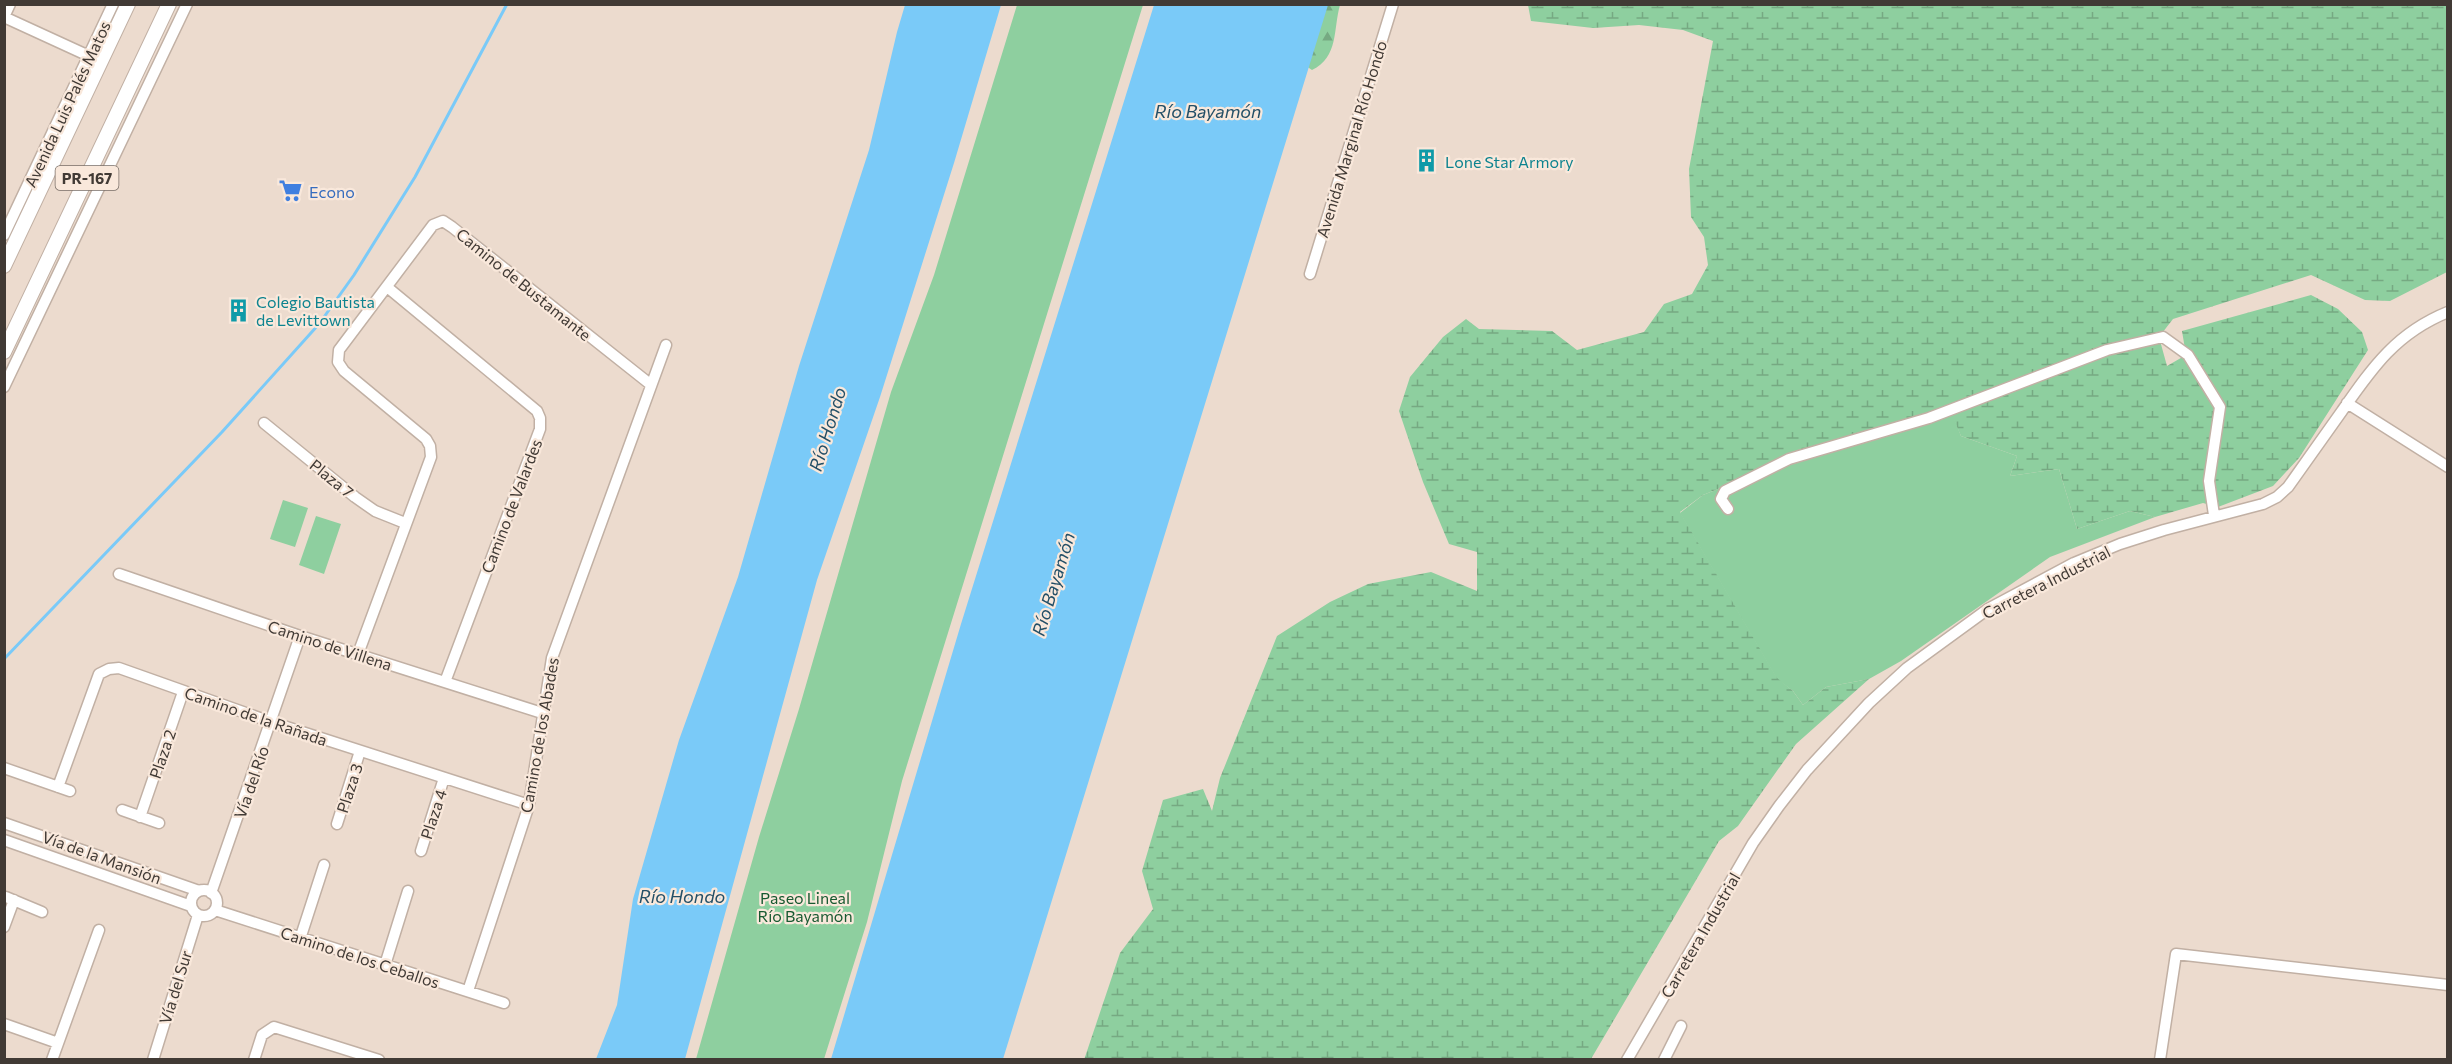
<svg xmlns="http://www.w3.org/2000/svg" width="2452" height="1064" font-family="Commissioner,sans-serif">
<defs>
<pattern id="forest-firs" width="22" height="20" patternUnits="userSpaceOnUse" patternTransform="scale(1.5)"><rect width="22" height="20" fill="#8ecf9f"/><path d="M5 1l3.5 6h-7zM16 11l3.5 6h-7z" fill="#76a982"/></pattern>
<pattern id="wetland-marsh" width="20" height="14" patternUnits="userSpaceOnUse" patternTransform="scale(1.5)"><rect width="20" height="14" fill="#8ecf9f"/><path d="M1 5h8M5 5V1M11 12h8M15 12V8" fill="none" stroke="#76a982"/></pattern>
</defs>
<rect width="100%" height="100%" fill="#ecdbce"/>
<path fill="#8ecf9f" d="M1017 5H1143L902 781 867 922 824 1059H696L759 837 799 709 891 392 934 275Z
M1952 413 1961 436 2017 456 2010 476 2059 469 2077 529 2130 511 2155 517 2050 557 1901 661 1869 679 1826 687 1803 705 1793 691 1777 679 1680 513 1703 495 1836 442Z
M283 500 308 508 295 547 270 539Z
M316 516 341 524 324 574 299 565Z"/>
<path fill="url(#forest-firs)" d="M1326 5H1340C1333 29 1339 57 1312 70L1306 66Z"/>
<path fill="url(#wetland-marsh)" d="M1528 5H2447V272L2390 301 2365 300 2311 275 2173 319 2159 337 2167 366 2186 355 2182 331 2311 295 2338 309 2362 332 2368 350 2299 458 2273 486 2218 507 2203 503 2155 517 2130 511 2077 529 2059 469 2010 476 2017 456 1961 436 1951 413 1836 442 1703 495 1680 512 1777 678 1793 691 1803 705 1826 687 1869 679 1796 744 1738 826 1719 841 1591 1059 1084 1060 1120 953 1153 909 1142 871 1163 800 1203 789 1212 811 1220 778 1277 636 1330 602 1368 584 1431 572 1477 591V552L1449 544 1423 482 1399 411 1410 377 1443 337 1466 319 1479 329 1552 331 1577 350 1644 332 1664 304 1692 294 1708 265 1704 237 1691 217 1689 169 1713 41 1683 30 1639 25 1593 28 1531 21Z"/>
<path fill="#7acaf8" d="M905 5H1001L954 163 880 397 817 580 685 1059H596L617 1005 633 899 679 740 738 577 799 366 869 150 897 32Z
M1154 5H1328L1003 1059H831L961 624Z"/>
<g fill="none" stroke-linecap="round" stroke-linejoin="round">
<path stroke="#7acaf8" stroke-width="3" d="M4 659 222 432 319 324 354 275 415 177 507 4"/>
<defs>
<path id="minor" d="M4 17 89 56
M4 17 10 4
M4 235 113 4
M1310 274 1393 4
M387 287 537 411 540 418V429L445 682
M4 387 187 4
M2347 403 2448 467
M264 423 355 497 375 511 405 523
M1728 509 1721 499 1725 491 1789 459 1929 418 2107 350 2163 337 2188 355 2220 407 2209 481 2214 515
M119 574 300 636 542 713
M358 654 431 457 430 446 426 439 344 371 338 362 339 350 433 225 443 221 452 227 650 384
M4 768 70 791
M58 787 99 674 109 669 119 668 271 722 529 805
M122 810 159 823
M140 817 183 692
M4 823 199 891
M337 824 360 751
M4 840 191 906
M421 851 444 778
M191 903a13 13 0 1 1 26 0a13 13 0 1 1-26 0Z
M211 893 300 636
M6 897 42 912
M215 910 504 1003
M4 927 14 900
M300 939 324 865
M385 965 408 891
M468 991 529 805 552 658 666 345
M4 1024 58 1043
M52 1060 99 930
M153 1060 198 915
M254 1060 262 1035 274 1027 379 1060
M1627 1060 1753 843 1779 806 1807 770 1869 703 1907 668 1988 609 2074 563 2120 544 2164 530 2263 504 2277 497 2288 487C2306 462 2324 436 2342 411 2372 368 2396 333 2448 312
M1664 1060 1681 1026
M2160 1060 2176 954 2448 985"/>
<path id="major" d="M4 266 128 4
M4 352 169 4"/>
</defs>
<use href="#minor" stroke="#c1b0a4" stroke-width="13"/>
<use href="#major" stroke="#c1b0a4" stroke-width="16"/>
<use href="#minor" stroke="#fff" stroke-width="10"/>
<use href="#major" stroke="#fff" stroke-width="14"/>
</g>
<defs>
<symbol id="building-bare" viewBox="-9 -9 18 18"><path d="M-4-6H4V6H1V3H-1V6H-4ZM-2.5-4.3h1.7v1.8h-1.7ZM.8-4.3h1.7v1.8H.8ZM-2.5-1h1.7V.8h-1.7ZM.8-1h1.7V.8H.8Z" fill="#0f9aa8" stroke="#f9e8db" stroke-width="2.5" paint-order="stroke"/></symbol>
<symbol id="supermarket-bare" viewBox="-9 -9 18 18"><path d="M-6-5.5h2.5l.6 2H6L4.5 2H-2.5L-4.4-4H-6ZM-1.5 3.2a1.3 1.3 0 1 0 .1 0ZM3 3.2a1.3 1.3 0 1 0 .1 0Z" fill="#3f7fe0" stroke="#f9e8db" stroke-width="2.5" paint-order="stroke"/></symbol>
</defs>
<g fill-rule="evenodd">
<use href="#building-bare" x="1410" y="144" width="33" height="33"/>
<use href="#supermarket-bare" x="274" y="174" width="33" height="33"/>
<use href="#building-bare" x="222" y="294" width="33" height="33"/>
</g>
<g text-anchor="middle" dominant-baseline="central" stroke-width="4.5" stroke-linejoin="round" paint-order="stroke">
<rect fill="#f9e8db" stroke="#786e67" stroke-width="1.5" x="55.5" y="166" width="63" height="24" rx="4.5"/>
<g font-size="15" font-weight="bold" fill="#413a35">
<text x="87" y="178">PR-167</text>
</g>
<g font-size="16" fill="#413a35" stroke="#f9e8db">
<text transform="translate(67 104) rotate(-65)">Avenida Luis Palés Matos</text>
<text transform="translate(1351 139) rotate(-73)">Avenida Marginal Río Hondo</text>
<text transform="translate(524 284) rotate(39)">Camino de Bustamante</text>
<text transform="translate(332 478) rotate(39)">Plaza 7</text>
<text transform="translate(511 506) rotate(-69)">Camino de Valardes</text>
<text transform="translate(2046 582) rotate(-27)">Carretera Industrial</text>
<text transform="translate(330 645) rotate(18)">Camino de Villena</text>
<text transform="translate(256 716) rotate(19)">Camino de la Rañada</text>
<text transform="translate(539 735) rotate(-80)">Camino de los Abades</text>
<text transform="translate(162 754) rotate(-71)">Plaza 2</text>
<text transform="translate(251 782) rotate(-71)">Vía del Río</text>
<text transform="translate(349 788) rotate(-72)">Plaza 3</text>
<text transform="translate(433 814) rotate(-72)">Plaza 4</text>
<text transform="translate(102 857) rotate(20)">Vía de la Mansión</text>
<text transform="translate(1700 935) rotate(-60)">Carretera Industrial</text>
<text transform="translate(360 957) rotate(18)">Camino de los Ceballos</text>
<text transform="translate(175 987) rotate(-73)">Vía del Sur</text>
</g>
<g font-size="16" fill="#0d838f" stroke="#f9e8db" text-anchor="start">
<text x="1445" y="161">Lone Star Armory</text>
<text x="256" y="301">Colegio Bautista<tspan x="256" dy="18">de Levittown</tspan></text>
</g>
<g font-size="16" fill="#366cbe" stroke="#f9e8db" text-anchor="start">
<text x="309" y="191">Econo</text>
</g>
<g font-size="16" fill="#175930" stroke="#f9e8db">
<text x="805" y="897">Paseo Lineal<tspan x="805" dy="18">Río Bayamón</tspan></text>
</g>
<g font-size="18" font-style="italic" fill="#234f67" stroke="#f9e8db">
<text x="1208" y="111">Río Bayamón</text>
<text transform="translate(827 429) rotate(-73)">Río Hondo</text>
<text transform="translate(1053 584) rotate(-73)">Río Bayamón</text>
<text x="682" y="896">Río Hondo</text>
</g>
</g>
<rect width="2452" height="1064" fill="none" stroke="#413a35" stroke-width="12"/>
</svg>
